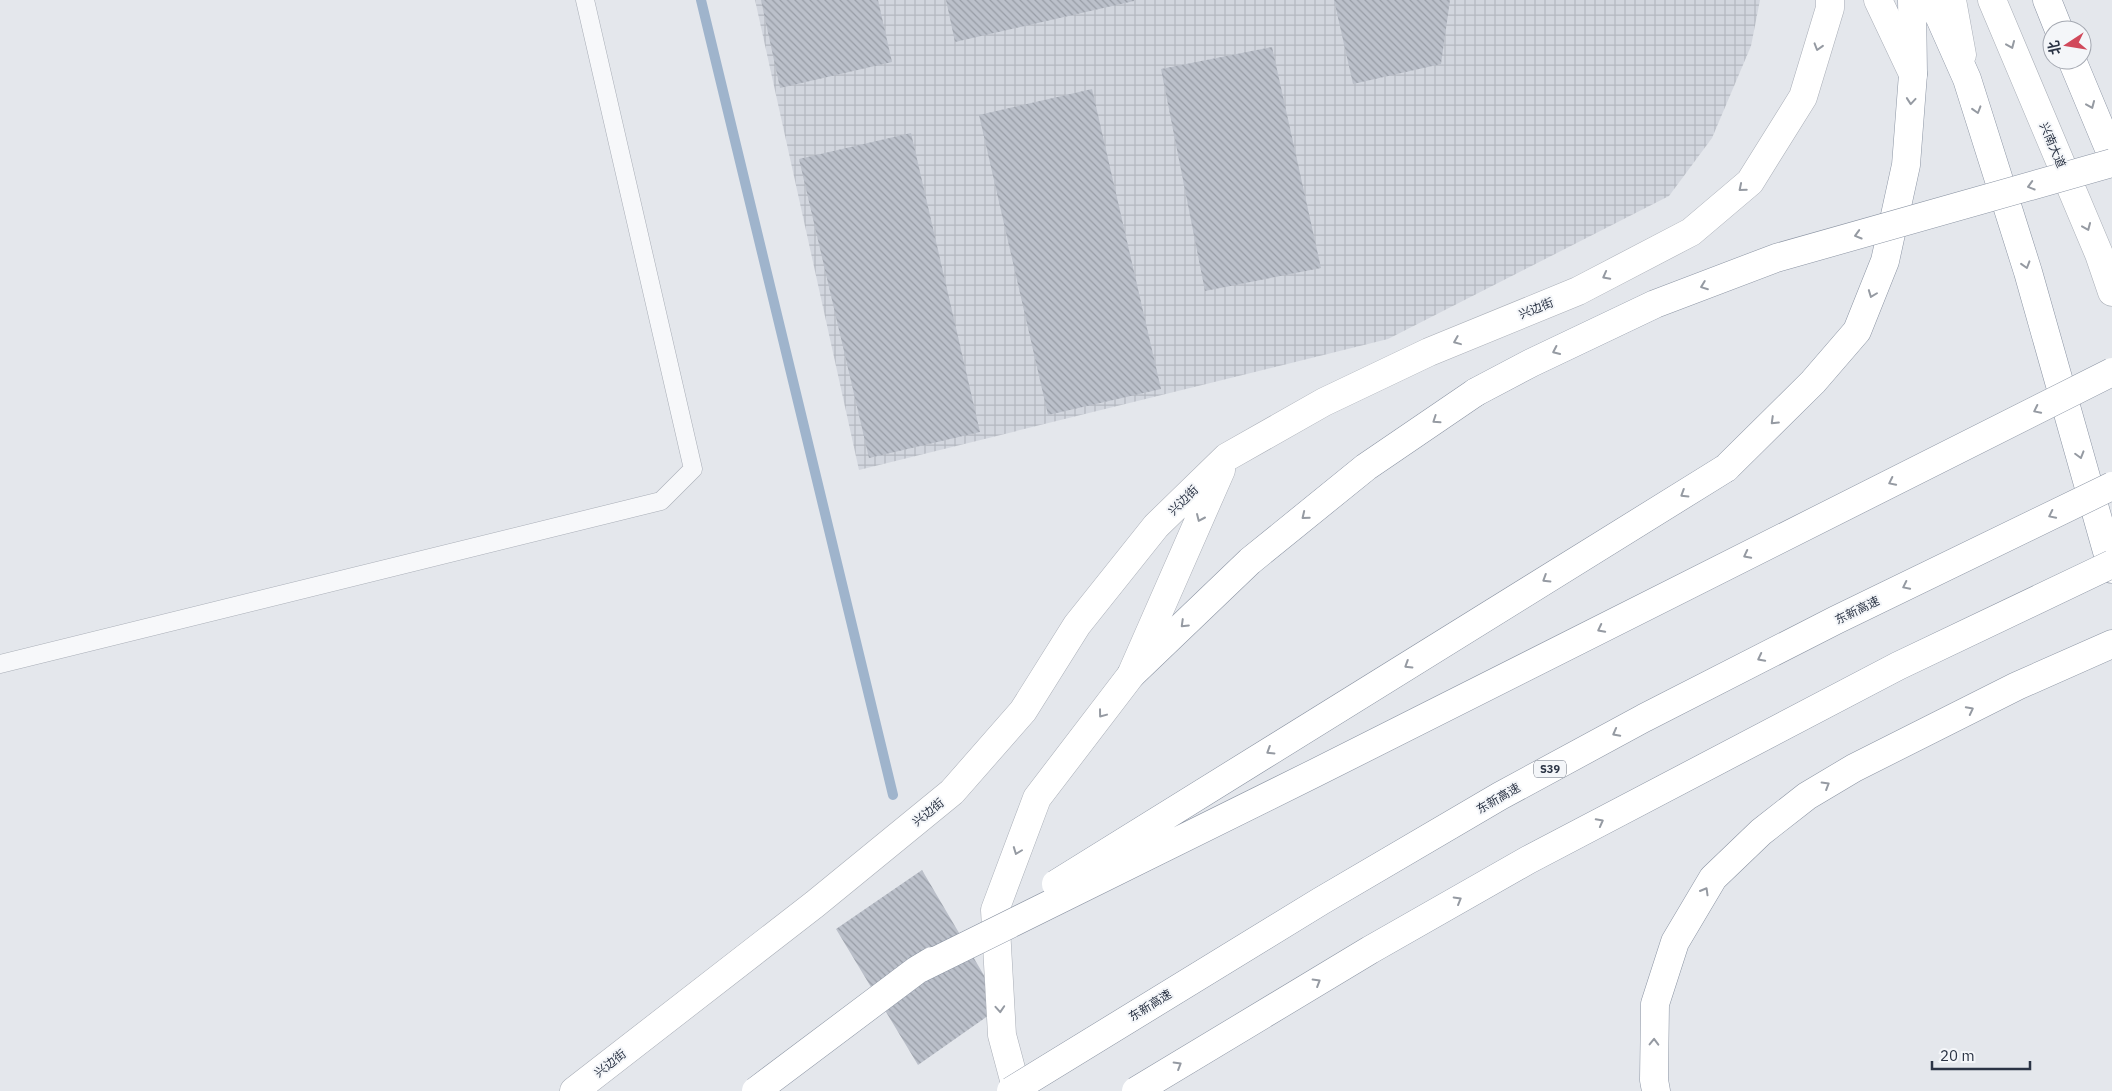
<svg xmlns="http://www.w3.org/2000/svg" width="2112" height="1091" font-family="'IBM Plex Sans','Noto Sans SC',sans-serif">
<defs>
<pattern id="industrial-grid" width="8" height="8" patternUnits="userSpaceOnUse" patternTransform="scale(1.25)"><rect width="8" height="8" fill="#d2d6de"/><path d="M0 4h8M4 0v8" fill="none" stroke="#b4b8c0"/></pattern>
<pattern id="building-back-hatch" width="6" height="6" patternUnits="userSpaceOnUse" patternTransform="scale(1.25)"><rect width="6" height="6" fill="#bbc0ca"/><path d="M-1 5l2 2M0 0l6 6M5-1l2 2" fill="none" stroke="#989da6"/></pattern>
</defs>
<rect width="100%" height="100%" fill="#e4e7ec"/>
<path fill="url(#industrial-grid)" d="M755 0H1760L1751 46 1712 138 1669 196 1388 339 859 470Z"/>
<g fill="none" stroke-linecap="round" stroke-linejoin="round">
<path stroke="#9fb4cc" stroke-width="10" d="M701 0 893 795"/>
</g>
<path fill="url(#building-back-hatch)" d="M761 0H878L892 62 780 88Z
M946 0H1134V1L955 42Z
M1334 0H1450L1441 64 1353 84Z
M1272 47 1321 268 1205 291 1161 69Z
M1092 89 1161 389 1048 415 979 115Z
M911 133 980 432 869 458 799 159Z
M922 870 1002 1006 918 1065 836 929Z"/>
<g fill="none" stroke-linecap="round" stroke-linejoin="round">
<defs>
<path id="lane" d="M0 664 661 501 693 469 585 0"/>
<path id="secondary" d="M1878 0 1913 74
M1952 0 1962 55
M1992 0 2099 254 2112 292
M574 1091 815 904 952 792 1023 711 1077 625 1156 526 1227 457 1324 402 1429 352 1578 291 1691 232 1750 182 1803 97 1830 8V0
M1017 1091 1002 1035 995 910 1037 798 1131 675 1221 470"/>
<path id="highway" d="M1932 0 1967 79 2028 272 2112 569
M2047 0 2059 30
M2072 60 2112 156
M1726 468 1813 382 1857 331 1885 261 1906 165 1913 74 1912 0
M1131 675 1250 561 1366 467 1476 392
M1656 1091 1654 1080 1655 1004 1675 942 1713 878 1761 832 1807 796 1854 768 2017 686 2112 644"/>
</defs>
<use href="#lane" stroke="#a9aeb7" stroke-width="19"/>
<use href="#secondary" stroke="#a9aeb7" stroke-width="29"/>
<use href="#highway" stroke="#8b94a3" stroke-width="29"/>
<use href="#lane" stroke="#f7f8fa" stroke-width="18"/>
<use href="#secondary" stroke="#fff" stroke-width="28"/>
<use href="#highway" stroke="#fff" stroke-width="28"/>
<defs>
<path id="highway-bridge" d="M1476 392 1531 363 1655 304 1776 258 2112 163
M1056 884 1726 468
M917 970 1315 773 2112 372
M756 1091 917 970 932 961
M1011 1091 1321 901 1500 796 1644 718 1836 620 2112 486
M1136 1091 1370 950 1528 860 1898 666 2112 564"/>
</defs>
<use href="#highway-bridge" stroke="#8b94a3" stroke-width="29" stroke-linecap="butt"/>
<use href="#highway-bridge" stroke="#fff" stroke-width="28"/>
</g>
<defs><path id="oneway-chevron" d="M-2-3.5L2.5 0L-2 3.5" fill="none" stroke-width="1.6" stroke-linecap="round" stroke-linejoin="round" transform="scale(1.25)"/></defs>
<g stroke="#959aa2">
<use href="#oneway-chevron" transform="translate(2011 45) rotate(67)"/>
<use href="#oneway-chevron" transform="translate(1818 47) rotate(107)"/>
<use href="#oneway-chevron" transform="translate(1911 101) rotate(95)"/>
<use href="#oneway-chevron" transform="translate(2091 105) rotate(67)"/>
<use href="#oneway-chevron" transform="translate(1977 110) rotate(73)"/>
<use href="#oneway-chevron" transform="translate(2031 186) rotate(164)"/>
<use href="#oneway-chevron" transform="translate(1742 188) rotate(140)"/>
<use href="#oneway-chevron" transform="translate(2087 227) rotate(67)"/>
<use href="#oneway-chevron" transform="translate(1858 235) rotate(164)"/>
<use href="#oneway-chevron" transform="translate(2026 265) rotate(73)"/>
<use href="#oneway-chevron" transform="translate(1606 276) rotate(152)"/>
<use href="#oneway-chevron" transform="translate(1704 286) rotate(159)"/>
<use href="#oneway-chevron" transform="translate(1872 294) rotate(111)"/>
<use href="#oneway-chevron" transform="translate(1457 341) rotate(158)"/>
<use href="#oneway-chevron" transform="translate(1556 351) rotate(155)"/>
<use href="#oneway-chevron" transform="translate(2037 410) rotate(154)"/>
<use href="#oneway-chevron" transform="translate(1436 420) rotate(146)"/>
<use href="#oneway-chevron" transform="translate(1774 421) rotate(136)"/>
<use href="#oneway-chevron" transform="translate(2080 455) rotate(74)"/>
<use href="#oneway-chevron" transform="translate(1892 482) rotate(154)"/>
<use href="#oneway-chevron" transform="translate(1684 494) rotate(148)"/>
<use href="#oneway-chevron" transform="translate(2052 515) rotate(154)"/>
<use href="#oneway-chevron" transform="translate(1305 516) rotate(141)"/>
<use href="#oneway-chevron" transform="translate(1200 518) rotate(114)"/>
<use href="#oneway-chevron" transform="translate(1747 555) rotate(153)"/>
<use href="#oneway-chevron" transform="translate(1546 579) rotate(148)"/>
<use href="#oneway-chevron" transform="translate(1906 586) rotate(154)"/>
<use href="#oneway-chevron" transform="translate(1184 624) rotate(136)"/>
<use href="#oneway-chevron" transform="translate(1601 629) rotate(153)"/>
<use href="#oneway-chevron" transform="translate(1761 658) rotate(153)"/>
<use href="#oneway-chevron" transform="translate(1408 665) rotate(148)"/>
<use href="#oneway-chevron" transform="translate(1970 710) rotate(-27)"/>
<use href="#oneway-chevron" transform="translate(1102 714) rotate(127)"/>
<use href="#oneway-chevron" transform="translate(1616 733) rotate(152)"/>
<use href="#oneway-chevron" transform="translate(1270 751) rotate(148)"/>
<use href="#oneway-chevron" transform="translate(1826 785) rotate(-31)"/>
<use href="#oneway-chevron" transform="translate(1600 822) rotate(-28)"/>
<use href="#oneway-chevron" transform="translate(1017 851) rotate(111)"/>
<use href="#oneway-chevron" transform="translate(1705 891) rotate(-60)"/>
<use href="#oneway-chevron" transform="translate(1458 900) rotate(-30)"/>
<use href="#oneway-chevron" transform="translate(1317 982) rotate(-31)"/>
<use href="#oneway-chevron" transform="translate(1000 1009) rotate(86)"/>
<use href="#oneway-chevron" transform="translate(1654 1042) rotate(-89)"/>
<use href="#oneway-chevron" transform="translate(1178 1065) rotate(-31)"/>
</g>
<g text-anchor="middle" dominant-baseline="central" stroke-width="4" stroke-linejoin="round" paint-order="stroke">
<rect fill="#f4f6f9" stroke="#676e7b" stroke-width="1" x="1534" y="760.5" width="32" height="17" rx="4"/>
<g font-size="11" font-weight="bold" fill="#2b3445">
<text x="1550" y="769">S39</text>
</g>
<g font-size="12" fill="#2b3445" stroke="#f4f6f9">
<text transform="translate(2053 145) rotate(67)">兴南大道</text>
<text transform="translate(1536 308) rotate(-22)">兴边街</text>
<text transform="translate(1183 500) rotate(-45)">兴边街</text>
<text transform="translate(1857 610) rotate(-26)">东新高速</text>
<text transform="translate(1498 798) rotate(-30)">东新高速</text>
<text transform="translate(928 812) rotate(-39)">兴边街</text>
<text transform="translate(1150 1005) rotate(-32)">东新高速</text>
<text transform="translate(610 1063) rotate(-38)">兴边街</text>
</g>
</g>
<g transform="translate(2067 45) rotate(258)"><circle r="24" fill="#f4f6f9" stroke="#a4a8b1"/>
<path d="M0-4L9 19L0 12L-9 19Z" fill="#d1495b"/>
<text y="-8" font-size="14" font-weight="bold" text-anchor="middle" fill="#2b3445">北</text>
</g>
<path d="M1932 1061v8h98v-8" fill="none" stroke="#2b3445" stroke-width="2.5"/>
<text x="1940" y="1061" font-size="15" fill="#2b3445" stroke="#f4f6f9" stroke-width="4" paint-order="stroke">20 m</text>
</svg>
